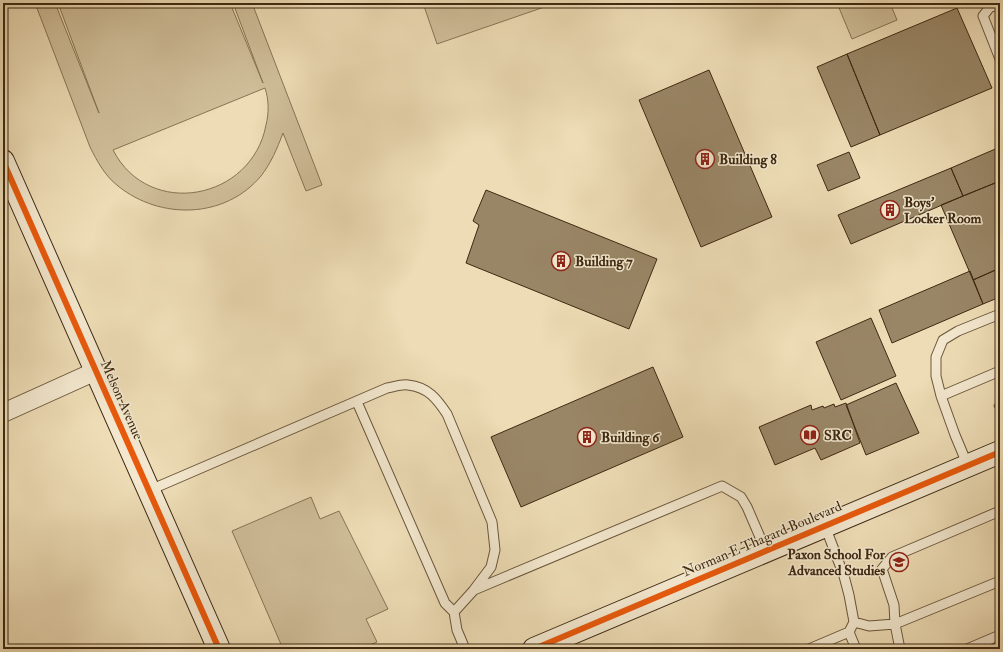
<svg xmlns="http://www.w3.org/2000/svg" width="1003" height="652" font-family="'IM FELL Double Pica',serif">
<rect width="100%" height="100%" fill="#eddcb5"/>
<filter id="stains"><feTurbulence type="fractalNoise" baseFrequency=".005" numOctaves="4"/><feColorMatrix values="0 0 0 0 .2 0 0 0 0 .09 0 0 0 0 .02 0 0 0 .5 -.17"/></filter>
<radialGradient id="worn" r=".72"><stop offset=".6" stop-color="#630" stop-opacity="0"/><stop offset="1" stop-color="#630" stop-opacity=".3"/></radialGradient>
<path fill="#cfbe99" stroke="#877455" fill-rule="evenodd" d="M35 3H55L99 113 58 3H230L263 83 233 3H252L322 185 306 191 283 133C277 149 271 163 261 176 225 219 160 220 118 186 105 176 97 161 90 147ZM265 88C269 100 269 113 266 125 252 200 149 220 113 150Z
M423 3H556L437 44Z
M837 3H890L897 20 852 39Z
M311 497 320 519 339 511 388 609 366 619 377 642 361 649H283L232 531Z"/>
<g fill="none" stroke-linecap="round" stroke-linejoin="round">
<path stroke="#847052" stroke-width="5" d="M996 406 1000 405"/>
</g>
<path fill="#998666" stroke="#3f2911" d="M959 3H970L961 7Z
M957 8 992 88 880 135 847 54Z
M847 54 880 135 851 147 817 67Z
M709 70 772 217 701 247 639 100Z
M1000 147V181L963 196 951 168Z
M849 152 860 178 828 191 817 165Z
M951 168 963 196 851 244 838 215Z
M1000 181V268L973 280 941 205Z
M486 190 657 259 629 329 466 263 479 225 473 221Z
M1000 268V297L983 304 973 280Z
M970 271 983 304 892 343 879 310Z
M871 318 896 376 841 400 816 342Z
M653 367 683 437 521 507 491 437Z
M896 383 919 433 866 455 846 405Z
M846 403 860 443 821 460 815 448 775 465 759 427 811 405 812 410 823 406 824 408 834 404 835 407Z"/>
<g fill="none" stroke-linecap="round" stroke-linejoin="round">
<defs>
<path id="lane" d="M1000 5 990 7 983 16 1000 59
M941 396 1000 371
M357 402 445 603 454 612
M968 466 955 435 941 396 936 376V357L943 340 958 331 1000 314
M150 490 387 388C393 387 402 384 408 385 428 387 437 399 447 414L492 522 495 550 491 567 473 591 454 612 457 630 465 649
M474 590 722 486 741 497 747 507 766 551
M854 622 869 626 895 624 1000 581
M849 632 856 649
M809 649 849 632 854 622 849 595 844 576 825 526
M900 649 895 624 894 605 882 569 892 557 1000 511
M967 649 1000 635"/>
<path id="street" d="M3 413 96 371"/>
<path id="secondary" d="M3 161 219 649
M534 649 1000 452"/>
</defs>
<use href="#lane" stroke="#6a563a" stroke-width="11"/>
<use href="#street" stroke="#6a563a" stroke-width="20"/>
<use href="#secondary" stroke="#3f2911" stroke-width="24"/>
<use href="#lane" stroke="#f3e8cf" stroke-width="9"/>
<use href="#street" stroke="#f3e8cf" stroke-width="18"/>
<use href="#secondary" stroke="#f3e8cf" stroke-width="22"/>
<defs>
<path id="cycleway" d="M3 161 219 649
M534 649 1000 452"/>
</defs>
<use href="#cycleway" stroke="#f3e8cf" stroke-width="8"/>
<use href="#cycleway" stroke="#e8590c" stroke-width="6"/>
</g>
<defs>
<symbol id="building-ring" viewBox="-11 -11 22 22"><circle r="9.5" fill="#f3e8cf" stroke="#8f2418" stroke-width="1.5"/><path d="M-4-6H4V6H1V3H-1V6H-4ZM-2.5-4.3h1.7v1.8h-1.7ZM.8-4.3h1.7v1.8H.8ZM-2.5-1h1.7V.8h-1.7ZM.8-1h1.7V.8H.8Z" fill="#8f2418"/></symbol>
<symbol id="library-ring" viewBox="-11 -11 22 22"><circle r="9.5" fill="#f3e8cf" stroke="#8f2418" stroke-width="1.5"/><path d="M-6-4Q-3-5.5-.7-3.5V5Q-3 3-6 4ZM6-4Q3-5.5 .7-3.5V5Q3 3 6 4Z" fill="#8f2418"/></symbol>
<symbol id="school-ring" viewBox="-11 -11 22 22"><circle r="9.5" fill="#f3e8cf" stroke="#8f2418" stroke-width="1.5"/><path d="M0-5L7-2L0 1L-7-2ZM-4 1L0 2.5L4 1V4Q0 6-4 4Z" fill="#8f2418"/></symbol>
</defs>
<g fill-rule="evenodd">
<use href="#building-ring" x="694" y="148" width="22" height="22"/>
<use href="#building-ring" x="879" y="199" width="22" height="22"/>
<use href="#building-ring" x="550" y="250" width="22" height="22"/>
<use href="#library-ring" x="799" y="424" width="22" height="22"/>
<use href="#building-ring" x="576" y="426" width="22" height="22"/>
<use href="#school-ring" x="888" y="551" width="22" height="22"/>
</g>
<g text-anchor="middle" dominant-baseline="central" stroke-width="3" stroke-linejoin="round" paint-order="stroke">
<g font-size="14" font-weight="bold" fill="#3f2911" stroke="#f3e8cf" text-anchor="start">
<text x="719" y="159">Building 8</text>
<text x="904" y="202">Boys'<tspan x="904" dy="16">Locker Room</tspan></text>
<text x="575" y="261">Building 7</text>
<text x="824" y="435">SRC</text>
<text x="601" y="437">Building 6</text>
<text x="885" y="554" text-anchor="end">Paxon School For<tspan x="885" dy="16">Advanced Studies</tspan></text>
</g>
<g font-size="14" fill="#3f2911" stroke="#f3e8cf">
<text transform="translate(122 400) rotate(66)">Melson Avenue</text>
<text transform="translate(762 539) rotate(-23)">Norman E Thagard Boulevard</text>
</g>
</g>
<rect width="1003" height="652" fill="none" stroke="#eddcb5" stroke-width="16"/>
<rect x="4" y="4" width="995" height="644" fill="none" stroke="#3f2911" stroke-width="2"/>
<rect x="8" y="8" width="987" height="636" fill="none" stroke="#3f2911"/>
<rect width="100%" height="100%" filter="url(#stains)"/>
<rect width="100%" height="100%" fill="url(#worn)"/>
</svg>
